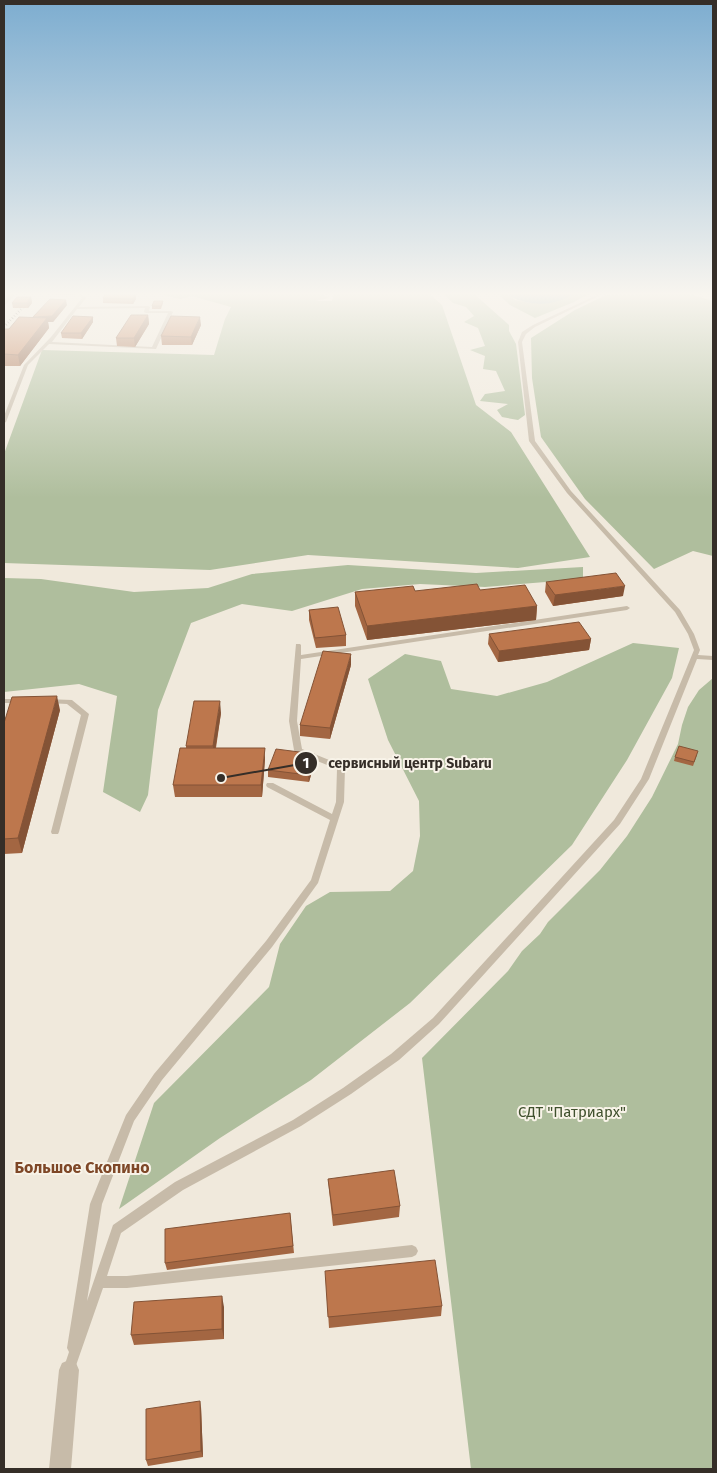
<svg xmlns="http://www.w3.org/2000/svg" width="717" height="1473" font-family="'Fira Sans',sans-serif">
<rect width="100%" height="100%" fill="#f0e9dc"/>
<path fill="#afbe9d" d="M151 292H317L329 298 315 301H332L334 292H427L442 305 476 405 511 432 590 557 518 568 308 555 210 570 4 563V454L42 350 214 355 225 319 231 307 192 296 180 299Z
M441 292H472L509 325V331L516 344 525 415 518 420 502 417 497 410 508 404 480 401 485 394 505 391 496 371 483 369 485 356 470 350 485 346 478 328 464 322 474 316 466 307 453 303Z
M496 292H505L515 300 531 303 563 299 576 292H592L574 302 535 318 510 305Z
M686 293 713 301V556L693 551 654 569 585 499 541 437 532 378 531 338 575 310 606 295Z
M348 565 476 573 583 567V579L485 587 420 584 362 589 292 611 242 604 191 623 158 710 148 795 140 812 103 792 117 696 79 684 4 692V578L41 579 134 592 208 588 252 574Z
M633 643 679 648 672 678 627 760 572 845 410 1003 311 1080 220 1138 119 1209 154 1103 269 987 280 944 306 906 330 892 390 891 413 871 420 836 419 801 388 740 368 679 405 654 441 661 451 689 497 696 547 682Z
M713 678V1469H471L422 1058 508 971 522 951 540 934 548 922 600 870 627 836 652 797 678 744 682 725 688 707 699 690Z"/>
<path fill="#7da3ab" d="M505 292H576C559 307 521 308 505 292Z"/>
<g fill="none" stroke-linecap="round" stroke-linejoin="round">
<path fill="#c7bba9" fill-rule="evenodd" d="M75 292H79L86 298 79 307 148 306 150 307 149 311H171L173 312 156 349 49 344 28 365 6 422 4 423V416L24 365 51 337 82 298ZM145 308 144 312 146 313H168L152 347 52 342 77 309Z
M603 292H607L535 327 526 334 522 342 535 441 571 491 680 610 694 634 700 650 698 655 713 656V660L697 659 649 779 620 824 439 1024 399 1060 351 1094 301 1126 183 1190 121 1233 107 1276H127L412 1245 416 1247 418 1251 416 1255 412 1257 127 1288H103L73 1374 69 1376 65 1374 63 1370 69 1352 67 1348 90 1204 126 1115 154 1074 266 941 311 880 330 820 267 787 266 785 267 783H273L332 814 336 802 337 769 295 752 294 750 289 721 296 644H300L301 645V655L627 606 630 608 627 610 301 659 297 721 302 749 344 766 345 768 344 802 318 883 272 947 162 1080 134 1121 102 1204 87 1301 113 1225 175 1182 293 1120 343 1088 391 1054 433 1018 614 820 641 779 694 650 688 634 675 612 567 493 529 441 518 342 522 332 533 325Z
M4 699H19L23 701 19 703H4Z
M45 699 72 700 89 714 59 832 58 834H52L51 832 81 715 67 704 48 703H45L44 701Z"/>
<path fill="#c7bba9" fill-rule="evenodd" d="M12 292H18L4 306V300Z
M69 1360 76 1363 79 1370 71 1469H49L59 1370 62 1363Z"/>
<path stroke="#352e28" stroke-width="2.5" stroke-dasharray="0.5 2.5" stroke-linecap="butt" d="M4 327 26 304"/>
</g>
<path fill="#a36642" d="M44 292H77L74 295 44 294Z
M31 297 32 303 28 308H13L12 303Z
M103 298 136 299 133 304 103 303Z
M163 301V303L161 309H152V306Z
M67 305 53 322H48L49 328 20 366H4V329H9Z
M148 315 149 324 135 347 117 346 116 338Z
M93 317V322L82 339 62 338 61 333Z
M201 325 192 345H162L161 336Z
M546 582 623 596 553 606 545 592Z
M480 590 537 606 536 620 367 640 355 606V592Z
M309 610 346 635V646L316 648 309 620Z
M489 634 591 639 589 650 498 662 488 644Z
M351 665 330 739 300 736V725Z
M60 710 22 853 4 854V723Z
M221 713 216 748 265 759 262 797H175L173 785 186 748V746Z
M697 755 693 766 674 761 675 757Z
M315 761 309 782 268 777V770Z
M328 1179 400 1206 399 1217 333 1226 329 1190Z
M290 1213 294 1253 167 1270 165 1263Z
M326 1281 442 1306 441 1316 329 1328Z
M224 1307V1339L134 1345 131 1335Z
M201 1407 203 1457 148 1466 146 1460Z"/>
<path fill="#845336" d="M136 294V299L133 304 132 299Z
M31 297 32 303 28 308 27 303Z
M66 300 67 305 53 322H48L49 328 20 366 18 355 34 323Z
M148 315 149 324 135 347 134 338Z
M93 317V322L82 339 81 333Z
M200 317 201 325 192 345 191 337Z
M625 586 623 596 553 606 555 595Z
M537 606 536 620 367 640V626Z
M591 639 589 650 498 662 499 651Z
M351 654V665L330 739V728Z
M57 696 60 710 22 853 18 838Z
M220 701 221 713 214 757 213 746Z
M265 748V759L262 797 261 785Z
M315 754V761L309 782 308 775Z
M222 1296 224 1307V1339L222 1329Z
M200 1401 201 1407 203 1457 201 1451Z"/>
<path fill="#bd774d" stroke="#845336" d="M106 293 136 294 132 299 103 298Z
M17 297H31L27 303H12Z
M50 299 66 300 52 316 33 317Z
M154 301H163L161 306H152Z
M131 315H148L134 338H116Z
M73 316 93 317 81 333H61Z
M171 316 200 317 191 337 161 336Z
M19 317 47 318 18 355 4 354V329H9Z
M616 573 625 586 555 595 546 582Z
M477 584 480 590 525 585 537 606 367 626 355 592 413 586 415 591Z
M338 607 346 635 315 638 309 610Z
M579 622 591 639 499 651 489 634Z
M323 651 351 654 330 728 300 725Z
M57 696 18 838 4 839V723L12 697Z
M194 701H220L213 746H186Z
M679 746 698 751 694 762 675 757Z
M180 748H265L261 785H173Z
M276 749 315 754 308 775 268 770Z
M394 1170 400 1206 333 1215 328 1179Z
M290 1213 293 1246 165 1263V1229Z
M435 1260 442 1306 328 1317 325 1271Z
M222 1296V1329L131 1335 134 1302Z
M200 1401 201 1451 146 1460V1409Z"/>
<linearGradient id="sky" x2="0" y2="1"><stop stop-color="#7dadd0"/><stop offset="0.59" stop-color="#f8f5ef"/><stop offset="1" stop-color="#f8f5ef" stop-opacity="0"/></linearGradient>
<rect width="717" height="498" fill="url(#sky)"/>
<g text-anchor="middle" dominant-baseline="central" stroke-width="4" stroke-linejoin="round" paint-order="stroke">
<g font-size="15" fill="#40512e" stroke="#f8f3e8">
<text x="572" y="1112">СДТ "Патриарх"</text>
</g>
<g font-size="16" font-weight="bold" fill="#7e4727" stroke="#f8f3e8">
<text x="82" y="1167">Большое Скопино</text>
</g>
</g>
<path fill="none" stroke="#352e28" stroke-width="2" d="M221 778L306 763"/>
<g fill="#352e28" stroke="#f8f3e8" stroke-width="2">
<circle cx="221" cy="778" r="5"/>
<circle cx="306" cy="763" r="12"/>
</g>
<g font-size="15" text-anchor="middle" font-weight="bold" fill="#fff">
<text x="306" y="768">1</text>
</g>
<g font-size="14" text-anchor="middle" font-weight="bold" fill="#352e28" stroke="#f8f3e8" stroke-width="4" stroke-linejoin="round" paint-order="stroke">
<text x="410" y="768">сервисный центр Subaru</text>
</g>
<rect width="717" height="1473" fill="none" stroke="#352e28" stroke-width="10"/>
</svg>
